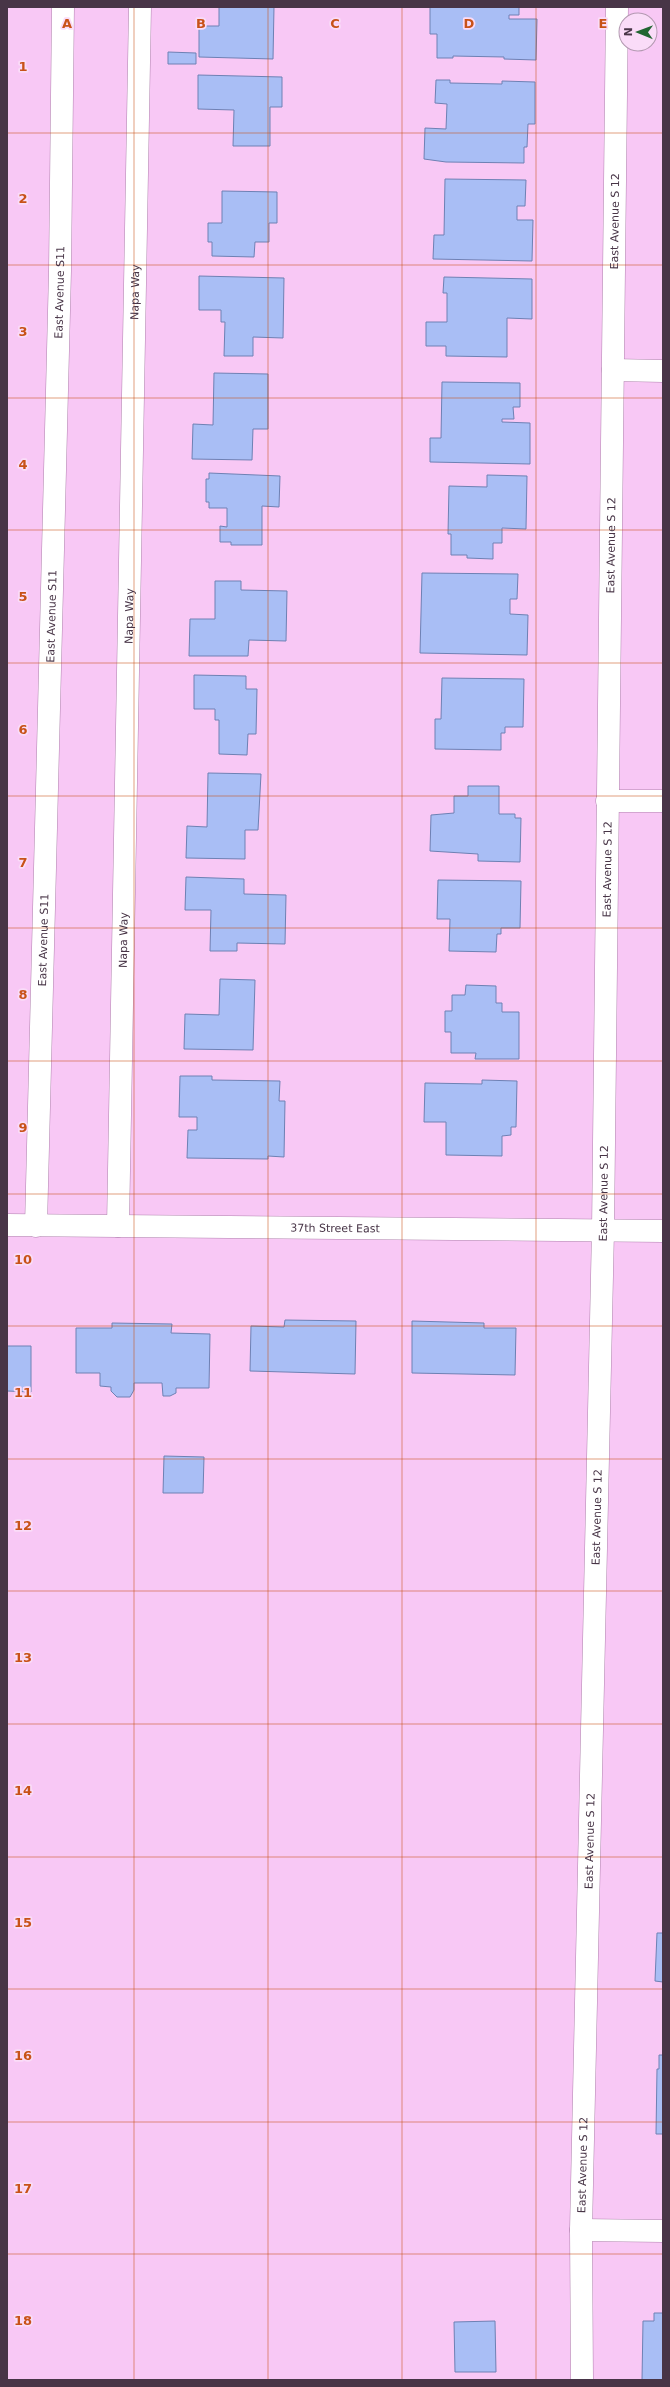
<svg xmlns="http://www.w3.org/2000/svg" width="670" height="2387" font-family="'DejaVu Sans',sans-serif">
<rect width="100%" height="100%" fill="#f8c8f5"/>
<path fill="#a9bef5" stroke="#6e81b4" d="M219 7H274L273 59 199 57V26H219Z
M430 7H519V15H509V19H537L536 60 504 59V57L453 56V58H437V34H430Z
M168 52 196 53V64H168Z
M198 75 282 77V107H270V146H233L234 110 198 109Z
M436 80H450V83L502 84V81L535 82V124H528L527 147H524V163L446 162 424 159 425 128 446 129 447 104 435 103Z
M445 179 526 180 525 206H517V220H533L532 261 433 259 434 235H444Z
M222 191 277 192V223H269V242H255L254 257 212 256V242H208V223H222Z
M199 276 284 278 283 338 253 337V356H224L225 322H221V310H199Z
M444 277 532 279V319L507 318V357L446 356V346H426V322H447V293H443Z
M214 373 268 374V429H253L252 460 192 459 193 424 213 425Z
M442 382 520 383V407H513L514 419H502V422L530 423V464L430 462V438H441Z
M209 473 280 476 279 507 262 506V545H231V542H220V526L227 527V508H209V502H206V479H209Z
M487 475 527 476 526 529 502 528V543H493V559L467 558V555H451V534H448L449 486 487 487Z
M422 573 518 574 517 599H510V614L528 615 527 655 420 653Z
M215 581H241V590L287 591 286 641 249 640 248 656H189L190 619H215Z
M194 675 246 676V689H257L256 734H248L247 755 219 754V720H215V709H194Z
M442 678 524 679 523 727H505V733H501V750L435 749V719H441Z
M208 773 261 774 258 830H245V859L186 858 187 826 207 827Z
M468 786H499V814H515V818H521L520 862 478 861V854L430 851 431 815 454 813V796H468Z
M186 877 244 879V894L286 895 285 944 237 943V951H210L211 910H185Z
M438 880 521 881 520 928H501V934H497L496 952 449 951 450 919H437Z
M220 979 255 980 253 1050 184 1049 185 1014 219 1015Z
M466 985 496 986V1003H502V1012H519V1059H475L476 1053H451V1032H445V1011H452V995H465Z
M180 1076H212V1080L280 1081 279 1101H285L284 1157 268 1156V1159L187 1158 188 1130H197V1117H179Z
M482 1080 517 1081 516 1127H511V1135L502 1136V1156L446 1155V1122H424L425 1083 482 1084Z
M285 1320 356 1321 355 1374 250 1371 251 1326 284 1327Z
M412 1321 484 1323V1328H516L515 1375 412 1373Z
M112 1323 172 1324 171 1333 210 1334 209 1388H176V1393L170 1396H163L162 1383H134V1390L130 1397H117L111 1391V1387L100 1386V1373H76V1328H112Z
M7 1346H31V1392L7 1391Z
M164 1456 204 1457 203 1493H163Z
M657 1933H663V1982L655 1981Z
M659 2055H663V2134H656L657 2069H659Z
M654 2313H663V2380H642L643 2321H654Z
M495 2321 496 2372H455L454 2322Z"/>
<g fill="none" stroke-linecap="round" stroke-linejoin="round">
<defs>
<g id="street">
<path d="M613 370 663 371"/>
<path d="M607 801H663"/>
<path id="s1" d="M7 1225 663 1231"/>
<path id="s2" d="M36 1226 60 271 63 7"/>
<path id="s3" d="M118 1226 140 7"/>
<path d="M581 2230 663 2231"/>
<path id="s4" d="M582 2380 581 2230 603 1230 617 7"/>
</g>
</defs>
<use href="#street" stroke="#af82ad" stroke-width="23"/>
<use href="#street" stroke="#fff" stroke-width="22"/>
</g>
<path fill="none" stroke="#c85218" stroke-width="1" stroke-opacity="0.55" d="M134 7V2380M268 7V2380M402 7V2380M536 7V2380M7 133H663M7 265H663M7 398H663M7 530H663M7 663H663M7 796H663M7 928H663M7 1061H663M7 1194H663M7 1326H663M7 1459H663M7 1591H663M7 1724H663M7 1857H663M7 1989H663M7 2122H663M7 2254H663"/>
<g text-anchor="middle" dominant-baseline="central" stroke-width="3.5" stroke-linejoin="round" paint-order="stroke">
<g font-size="11" fill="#483547" stroke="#fadcf8">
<text stroke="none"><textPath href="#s4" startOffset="2159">East Avenue S 12</textPath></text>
<text stroke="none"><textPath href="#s2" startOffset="934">East Avenue S11</textPath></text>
<text stroke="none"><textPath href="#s3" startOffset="934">Napa Way</textPath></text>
<text stroke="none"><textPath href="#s4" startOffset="1835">East Avenue S 12</textPath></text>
<text stroke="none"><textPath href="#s2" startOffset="610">East Avenue S11</textPath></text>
<text stroke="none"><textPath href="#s3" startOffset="610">Napa Way</textPath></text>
<text stroke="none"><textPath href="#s4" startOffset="1511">East Avenue S 12</textPath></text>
<text stroke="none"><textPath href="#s2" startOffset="286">East Avenue S11</textPath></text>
<text stroke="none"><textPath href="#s3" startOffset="286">Napa Way</textPath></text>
<text stroke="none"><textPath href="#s4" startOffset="1187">East Avenue S 12</textPath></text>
<text stroke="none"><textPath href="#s1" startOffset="328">37th Street East</textPath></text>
<text stroke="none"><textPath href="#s4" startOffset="863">East Avenue S 12</textPath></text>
<text stroke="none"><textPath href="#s4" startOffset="539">East Avenue S 12</textPath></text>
<text stroke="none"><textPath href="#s4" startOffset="215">East Avenue S 12</textPath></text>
</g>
</g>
<g font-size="13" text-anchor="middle" font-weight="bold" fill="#c85218" stroke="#fadcf8" stroke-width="3.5" stroke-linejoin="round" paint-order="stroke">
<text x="67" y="28">A</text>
<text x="201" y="28">B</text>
<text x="335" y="28">C</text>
<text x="469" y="28">D</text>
<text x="603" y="28">E</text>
<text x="23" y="71">1</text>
<text x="23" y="203">2</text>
<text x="23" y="336">3</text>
<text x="23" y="469">4</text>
<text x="23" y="601">5</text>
<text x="23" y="734">6</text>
<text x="23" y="867">7</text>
<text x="23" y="999">8</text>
<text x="23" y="1132">9</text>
<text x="23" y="1264">10</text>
<text x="23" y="1397">11</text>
<text x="23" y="1530">12</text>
<text x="23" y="1662">13</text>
<text x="23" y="1795">14</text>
<text x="23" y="1927">15</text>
<text x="23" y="2060">16</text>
<text x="23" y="2193">17</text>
<text x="23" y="2325">18</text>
</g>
<rect width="670" height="2387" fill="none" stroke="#483547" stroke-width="16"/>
<g transform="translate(638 32) rotate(271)"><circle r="19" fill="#fadcf8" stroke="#b399b1"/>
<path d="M0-3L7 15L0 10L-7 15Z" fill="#216631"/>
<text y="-6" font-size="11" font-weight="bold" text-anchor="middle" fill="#483547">N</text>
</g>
</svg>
